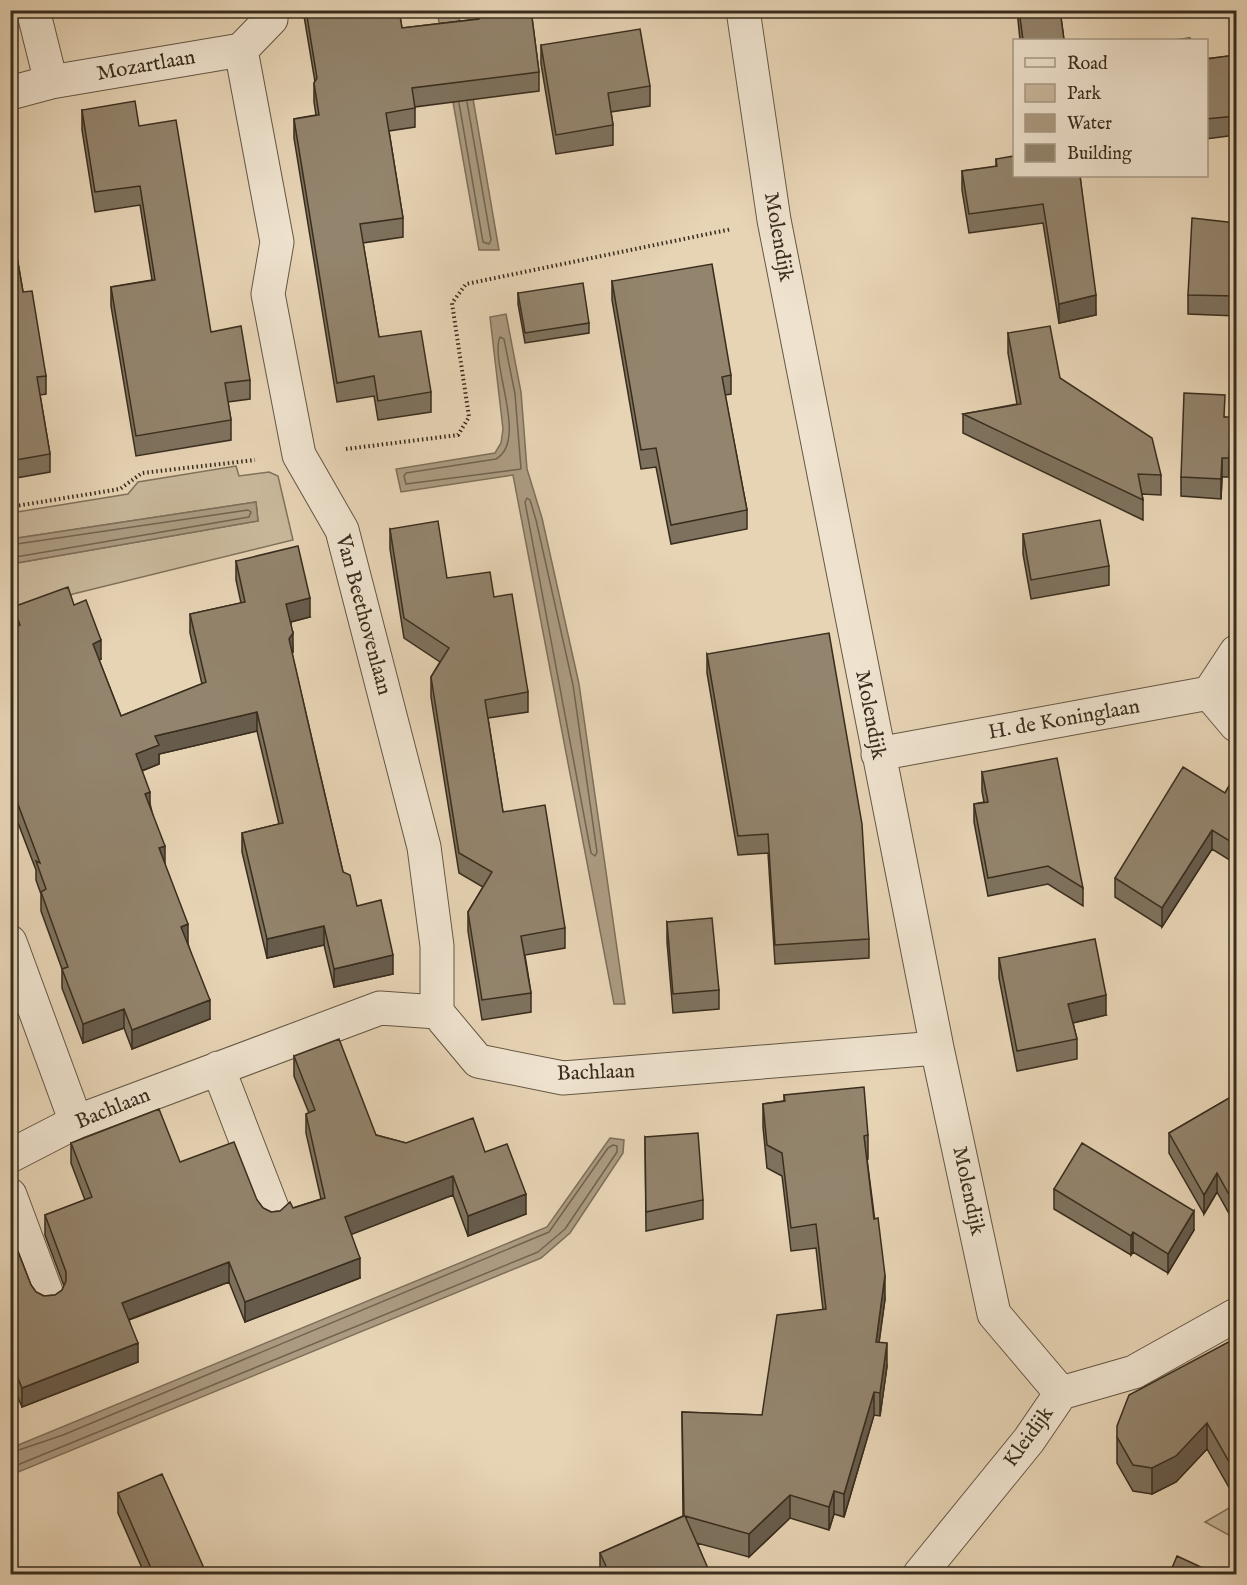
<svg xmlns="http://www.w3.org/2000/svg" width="1247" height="1585" font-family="'IM FELL English',serif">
<rect width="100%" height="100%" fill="#e7d4b5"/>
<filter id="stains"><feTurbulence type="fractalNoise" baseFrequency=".00333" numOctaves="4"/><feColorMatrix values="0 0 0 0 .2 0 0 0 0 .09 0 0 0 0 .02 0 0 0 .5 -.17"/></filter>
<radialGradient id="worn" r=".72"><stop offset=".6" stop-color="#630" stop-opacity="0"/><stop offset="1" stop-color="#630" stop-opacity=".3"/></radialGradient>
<path fill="#c9b89b" stroke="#81725c" stroke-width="1.5" d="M236 466 239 476 269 472 278 476 293 540 73 594 11 618V564L258 521 256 502 11 539V513L128 494 138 482Z
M1236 1504V1539L1205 1522Z"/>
<path fill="#ac9b82" stroke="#7e6f5a" stroke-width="1.5" d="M437 11H458L499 250H479Z
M506 314 521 392 527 469 542 518 579 684 625 1004H614L513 475 401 492 396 469 495 453 501 443 503 429 490 317Z
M256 502 258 521 11 564V539Z
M610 1138 624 1140 623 1153 570 1233 541 1258 11 1475V1448L547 1227Z"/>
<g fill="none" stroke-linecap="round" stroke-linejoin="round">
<path stroke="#726450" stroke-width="1.5" d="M459 103 483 242 489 244 491 240 467 102
M500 337 504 339 515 394 521 469 406 484 404 476 406 473 496 459C529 440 489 363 500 337Z
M527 498 530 500 536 520 573 685 597 852 595 856 591 853 525 502Z
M10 545 248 510 251 512 249 517 10 558
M10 1453 63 1435 549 1232 608 1148 613 1145 617 1146V1152L565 1229 538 1252 10 1468"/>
<defs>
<path id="minor" d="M33 10 51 82
M743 10 774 220 937 1048 994 1314 1061 1393
M241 50 277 242 268 294 299 455 342 530 424 847 437 946V1012
M241 50 271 19 270 10
M10 93 51 82 241 50
M1209 693 1236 652
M878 754 1209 693 1236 725
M10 942 76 1122
M218 1068 274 1213
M10 1156 76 1122 380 1008 437 1012 478 1061 563 1078 937 1048
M10 1195 48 1297
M920 1574 1029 1440 1061 1393 1134 1372 1236 1315"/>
</defs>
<use href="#minor" stroke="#645744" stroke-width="35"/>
<path stroke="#392d1e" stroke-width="4" stroke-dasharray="1.5 3" stroke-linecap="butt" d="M346 449 458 435 469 417 452 303 466 284 732 229
M10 507 120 489 142 473 255 460"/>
<use href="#minor" stroke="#efe3cf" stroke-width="33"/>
</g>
<path fill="#7e725e" stroke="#392d1e" stroke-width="1.5" d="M303 10H399L402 28 477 19 476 10H531L539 72V91L415 107V127L389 131 403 218V237L363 243 379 337 431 392V412L378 420 374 396 337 402 294 138V119L316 115 314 102V83L315 82Z
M1017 10H1060L1064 40H1020Z
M541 45 650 86V106L611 112 613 125V145L556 154 541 64Z
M1236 55V135L1206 139V59Z
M82 110 139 126 211 332 250 380V399L228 402 231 420V440L136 456 111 306V287L152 280 140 205 95 212 82 130Z
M996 159 1080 176 1096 315 1059 323 1043 223 969 233 962 190V171L996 167Z
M10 216 23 292 46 376V394L40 395 50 454V472L10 479Z
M1236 223V316L1188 314V295Z
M612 281 731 375V394L725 395 747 510V529L671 544 656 467 641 469 612 300Z
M518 293 589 323V333L525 343 518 304Z
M1008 333 1060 378 1161 475V495L1142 494 1143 500V520L963 433V414L1017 404 1008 353Z
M1225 417 1232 436 1229 477H1222L1221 499 1181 496V477Z
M390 529 447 578 494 597 528 692V712L488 718 503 812 565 928V948L525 955 531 993V1012L482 1020 468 931V912L483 887 459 873 431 697V677L440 662 404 638 390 549Z
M1023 534 1109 566V585L1031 599 1023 554Z
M236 561 310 617 291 622 293 652 292 654 343 872 357 906 393 974 334 987 324 945 267 958 242 852V833L279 824 257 731 159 754V764L142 771 165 865 210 1019 132 1049 124 1028 83 1043 62 988V969L41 911V894L36 880V870L10 802V629L14 628 13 607 74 605 101 659 99 660 121 716 202 684 190 633V614L241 603 236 580Z
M707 654 869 939V958L775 964 768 853 738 855 707 673Z
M982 772 1083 888V906L1048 884 988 896 974 822V804L984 802 982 791Z
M1236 774V864L1212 849 1162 927 1115 897V878L1225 793Z
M667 922 719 990V1009L673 1013 667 942Z
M999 958 1106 1015 1073 1023 1077 1039V1059L1017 1071 999 978Z
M294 1056 376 1135 406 1143 485 1152 526 1214 468 1236 453 1195 400 1215 351 1234 360 1278 245 1322 229 1282 129 1320 138 1362 22 1407 10 1378V1231L31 1285 36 1292 44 1296 55 1295 62 1290 64 1286 45 1235V1215L85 1200 71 1163V1143L180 1162 257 1200 263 1208 271 1212 280 1211 293 1208 321 1199 306 1133V1114L309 1113 294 1076Z
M1236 1094V1226L1217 1192 1204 1214 1169 1153V1133Z
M784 1095 868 1135V1159H867L885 1299 879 1342 887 1366 880 1416 874 1415 844 1517 834 1514 829 1530 790 1518 749 1557 697 1543 710 1575H600V1553L683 1516 682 1412 762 1415 823 1310 816 1248 791 1251 782 1176 767 1168 763 1127V1104L784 1101Z
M645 1137 703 1200V1219L646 1231Z
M1054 1189 1194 1230 1168 1273 1133 1252 1131 1255 1054 1209Z
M1236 1338V1488L1231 1491 1207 1449 1176 1482 1152 1494 1133 1491 1117 1463V1437Z
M118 1493 207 1575H145L118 1513Z"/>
<path fill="#675c4c" stroke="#392d1e" stroke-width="1.5" d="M1096 295V315L1059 323V304Z
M1232 417V436L1229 477V458Z
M1222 458V477L1221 499V479Z
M310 598V617L286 623V604Z
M293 633V652L289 658V639Z
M101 640V659L93 663V644Z
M257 712V731L159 754V764L136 773V754L155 736Z
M150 792V811L145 794Z
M1212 830V849L1162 927V908Z
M165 846V864L159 848Z
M188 924V943L181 946V927Z
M324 926V945L267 958V939Z
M393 955V974L334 987V969Z
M1106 995V1015L1068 1024V1004Z
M210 1000V1019L132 1049V1030Z
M124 1009V1028L83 1043V1024Z
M1217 1173V1192L1204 1214V1195Z
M453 1176V1195L345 1237V1217Z
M526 1194V1214L468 1236V1216Z
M1194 1211V1230L1168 1273V1254Z
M1133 1232V1252L1131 1255V1236Z
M360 1258V1278L245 1322V1302Z
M229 1262V1282L122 1322V1303Z
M885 1275V1299L876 1365V1342Z
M138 1343V1362L22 1407V1388Z
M887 1343V1366L880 1416V1393Z
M874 1392V1415L844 1517V1494Z
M1207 1423V1449L1176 1482 1152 1494V1468Z
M1236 1463V1488L1231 1491V1465Z
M834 1491V1514L829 1530V1507Z
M790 1495V1518L749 1557V1534Z"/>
<path fill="#93846d" stroke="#392d1e" stroke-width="1.5" d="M306 10H399L402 28 479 19 478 10H531L539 72 412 88 415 108 386 113 403 218 360 224 379 337 421 331 431 392 378 401 374 376 337 383 294 119 319 115 314 83 317 78Z
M1019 10H1060L1064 40H1023Z
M640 29 650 86 608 93 613 125 556 135 541 45Z
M1190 38 1191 40H1172Z
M1236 55V116L1206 119V59Z
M135 101 139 126 176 120 211 332 241 326 250 380 225 383 231 420 136 436 111 287 155 280 140 186 95 192 82 110Z
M1014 156V176H1080L1096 295 1059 304 1043 204 969 214 962 171 997 166 996 159Z
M10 216 23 292 32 291 46 376 37 377 50 454 10 461Z
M1192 218 1236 223V296L1188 295Z
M712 264 731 375 722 377 747 510 671 525 656 448 641 450 612 281Z
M583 283 589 323 525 333 518 293Z
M1050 326 1060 378 1152 438 1161 475 1138 474 1143 500 963 414 1021 404 1008 333Z
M1184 393 1225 395 1224 417H1232L1229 458H1222L1221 479 1181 477Z
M1100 520 1109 566 1031 580 1023 534Z
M438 521 447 578 490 572 494 597 512 594 528 692 485 700 503 812 545 805 565 928 521 936 531 993 482 1000 468 912 492 872 459 853 431 677 449 648 404 618 390 529Z
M298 546 310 598 286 604 293 633 289 639 316 757 343 872 350 875 357 906 381 900 393 955 334 969 324 926 267 939 242 833 283 823 257 712 155 736 159 745 136 754 150 792 145 794 165 846 159 848 188 924 181 927 210 1000 132 1030 124 1009 83 1024 62 969 68 967 41 892 46 889 36 861 40 863 10 783V629L20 625 13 607 68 587 74 605 86 600 101 640 93 644 121 716 206 682 190 614 245 602 236 561Z
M829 633 862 824 869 939 775 945 768 834 738 836 707 654Z
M1057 758 1083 888 1048 866 988 878 974 804 988 802 982 772Z
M1183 767 1225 793 1236 774V845L1212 830 1162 908 1115 878Z
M712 918 719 990 673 994 667 922Z
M1095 939 1106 995 1068 1004 1077 1039 1017 1051 999 958Z
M339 1039 376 1135 406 1143 473 1118 485 1152 507 1144 526 1194 468 1216 453 1176 400 1196 345 1217 360 1258 245 1302 229 1262 122 1303 138 1343 22 1388 10 1359V1231L31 1285 36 1292 44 1296 55 1295 62 1290 66 1281V1272L45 1215 92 1197 71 1143 159 1109 180 1162 234 1142 257 1200 263 1208 271 1212 280 1211 290 1202 293 1208 325 1198 306 1114 315 1110 294 1056Z
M864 1087 868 1135 864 1136 874 1219 878 1218 885 1275 876 1342 887 1343 880 1393 874 1392 844 1494 834 1491 829 1507 790 1495 749 1534 685 1516 710 1573 706 1575H610L600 1553 684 1516 682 1412 762 1415 777 1315 826 1309 816 1224 791 1228 782 1153 767 1145 763 1104 785 1101 784 1095Z
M1236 1094V1207L1217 1173 1204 1195 1169 1133Z
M698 1133 703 1200 646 1212 645 1137Z
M1082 1143 1194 1211 1168 1254 1133 1232 1131 1236 1054 1189Z
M1236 1338V1463L1231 1465 1207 1423 1176 1456 1152 1468 1133 1465 1117 1437V1426L1129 1395Z
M162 1474 207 1575H154L118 1493Z
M1177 1556 1218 1575H1169Z"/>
<g text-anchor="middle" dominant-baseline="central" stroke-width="6" stroke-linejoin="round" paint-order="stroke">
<g font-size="21" fill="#392d1e" stroke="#efe3cf">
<text transform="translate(146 66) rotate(-10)">Mozartlaan</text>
<text transform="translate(778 237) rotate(80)">Molendijk</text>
<text transform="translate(363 615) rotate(75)">Van Beethovenlaan</text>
<text transform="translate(870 715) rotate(79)">Molendijk</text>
<text transform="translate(1064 720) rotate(-10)">H. de Koninglaan</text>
<text transform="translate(596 1073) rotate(-2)">Bachlaan</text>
<text transform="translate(113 1109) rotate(-22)">Bachlaan</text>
<text transform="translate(968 1191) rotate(78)">Molendijk</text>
<text transform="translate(1029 1437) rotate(-54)">Kleidijk</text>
</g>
</g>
<rect width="1247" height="1585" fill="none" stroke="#e7d4b5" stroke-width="36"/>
<rect x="12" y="12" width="1223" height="1561" fill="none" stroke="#392d1e" stroke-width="3"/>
<rect x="18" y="18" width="1211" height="1549" fill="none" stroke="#392d1e" stroke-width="1.5"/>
<rect x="1013" y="39" width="195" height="138" fill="#efe3cf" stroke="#a69a88" stroke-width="1.5"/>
<rect x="1025" y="58" width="30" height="9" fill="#efe3cf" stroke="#a69a88" stroke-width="1.5"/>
<text x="1067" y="69" font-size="18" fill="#392d1e">Road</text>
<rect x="1025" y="84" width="30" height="18" fill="#c9b89b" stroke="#a69a88" stroke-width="1.5"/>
<text x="1067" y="99" font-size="18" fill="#392d1e">Park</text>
<rect x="1025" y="114" width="30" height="18" fill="#ac9b82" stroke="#a69a88" stroke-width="1.5"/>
<text x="1067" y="129" font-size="18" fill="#392d1e">Water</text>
<rect x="1025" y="144" width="30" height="18" fill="#93846d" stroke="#a69a88" stroke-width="1.5"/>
<text x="1067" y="159" font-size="18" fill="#392d1e">Building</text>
<rect width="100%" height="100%" filter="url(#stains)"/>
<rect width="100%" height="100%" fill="url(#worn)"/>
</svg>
